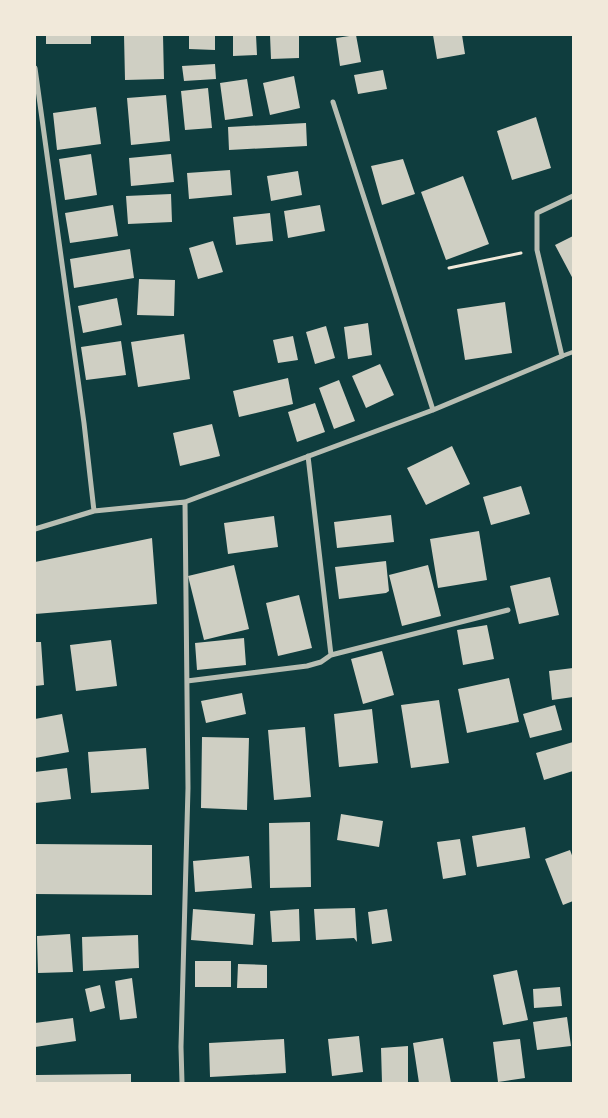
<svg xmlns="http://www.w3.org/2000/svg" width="608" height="1118" font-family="'Work Sans',sans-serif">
<rect width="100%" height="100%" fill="#0f3d3e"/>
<path fill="#cfcfc3" d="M46 35H91V44H46Z
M124 35H163L164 79 125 80Z
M189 35H215V50L189 49Z
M233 35H256L257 55 233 56Z
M270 35H299V58L271 59Z
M356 35 361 62 340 66 336 38Z
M433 35H462L465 54 437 59Z
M215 64 216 79 184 81 182 66Z
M383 70 387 89 358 94 354 75Z
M294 76 300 108 270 115 263 83Z
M247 79 253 116 225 120 220 83Z
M208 88 212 128 185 130 181 91Z
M166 95 170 141 131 145 127 98Z
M96 107 101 144 57 150 53 113Z
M536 117 551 168 512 180 497 131Z
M306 123 307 146 229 150 228 127Z
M91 154 97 195 65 200 59 159Z
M171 154 174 182 131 186 129 158Z
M403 159 415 194 382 205 371 166Z
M230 170 232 195 189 199 187 173Z
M298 171 302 195 271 201 267 176Z
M463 176 489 244 446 260 421 192Z
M171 194 172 222 128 224 126 196Z
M113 205 118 236 70 243 65 213Z
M320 205 325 231 288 238 284 211Z
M270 213 273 241 236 245 233 217Z
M573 236V279L555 245Z
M213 241 223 272 198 279 189 248Z
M130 249 134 278 74 288 70 259Z
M139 279 175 280 174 316 137 315Z
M117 298 122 325 83 333 78 306Z
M505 302 512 353 465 360 457 309Z
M368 323 372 355 348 359 344 327Z
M326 326 335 358 315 364 306 332Z
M184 334 190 379 138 387 131 342Z
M293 336 298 360 278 363 273 340Z
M121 341 126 375 86 380 81 347Z
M380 364 394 395 366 408 352 376Z
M288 378 293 404 239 417 233 391Z
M339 380 355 421 334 429 319 388Z
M315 403 325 432 297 442 288 412Z
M212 424 220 456 180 466 173 433Z
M452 446 470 484 426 505 407 468Z
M521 486 530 514 491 525 483 497Z
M391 515 394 542 337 548 334 522Z
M274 516 278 547 228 554 224 523Z
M479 531 487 580 438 588 430 539Z
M152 538 157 604 35 614V562Z
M386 561 389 591 386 593 339 599 335 567Z
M234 565 249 629 204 640 188 576Z
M428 565 441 616 402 626 389 575Z
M550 577 559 615 519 624 510 586Z
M299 595 312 648 278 656 266 603Z
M487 625 494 659 463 665 457 630Z
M244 638 246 665 197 670 195 643Z
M111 640 117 686 76 691 70 645Z
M35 642H41L44 685 35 686Z
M382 651 394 695 363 704 351 659Z
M573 668V697L552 700 549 671Z
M509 678 519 722 467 733 458 689Z
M242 693 246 714 206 723 201 701Z
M439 700 449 763 411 768 401 705Z
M555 705 562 730 530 738 523 714Z
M372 709 378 763 339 767 334 714Z
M62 714 69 752 35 758V719Z
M305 727 311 797 274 800 268 730Z
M202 737 249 738 247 810 201 808Z
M573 742V771L544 780 536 753Z
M146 748 149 789 91 793 88 752Z
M67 768 71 799 35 803V772Z
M341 814 383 821 379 847 337 840Z
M310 822 311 887 270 888 269 823Z
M525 827 530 858 477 867 472 836Z
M460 839 466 875 443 879 437 842Z
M35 844 152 845V895L35 894Z
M570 850 573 858V901L563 905 545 859Z
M249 856 252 888 195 892 193 861Z
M355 908 357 942 354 938 316 940 314 909Z
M193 909 255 914 253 945 191 940Z
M299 909 300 941 272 942 270 911Z
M387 909 392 941 372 944 368 912Z
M70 934 73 972 38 973 37 936Z
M138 935 139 968 83 971 82 937Z
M195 961H231V987H195Z
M238 964 267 965V988H237Z
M517 970 528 1020 503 1025 493 975Z
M132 978 137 1018 120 1020 115 981Z
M100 985 105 1008 90 1012 85 989Z
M560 987 562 1006 534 1008 533 989Z
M567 1017 571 1046 537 1050 533 1022Z
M73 1018 76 1041 35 1047V1023Z
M359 1036 363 1072 332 1076 328 1039Z
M443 1038 451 1083H419L413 1043Z
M284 1039 286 1073 210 1077 209 1043Z
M520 1039 525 1078 498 1082 493 1042Z
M408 1046V1083H382L381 1048Z
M131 1074V1083H36V1075Z"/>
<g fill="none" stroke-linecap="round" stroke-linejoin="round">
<path stroke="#f1e9da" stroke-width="3" d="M449 268 521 253"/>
<path stroke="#b8beb3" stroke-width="4" d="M562 356 573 352"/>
<path stroke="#b8beb3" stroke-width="5" d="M35 68 84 423 94 511
M333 102 433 410
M308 456 331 655 508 610
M35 529 94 511 185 502 433 410 562 356 537 250V213L573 196
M187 681 307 666 321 662 331 655
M182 1083 181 1047 188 788 185 502"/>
</g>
<rect width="608" height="1118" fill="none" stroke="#f1e9da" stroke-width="72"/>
</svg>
